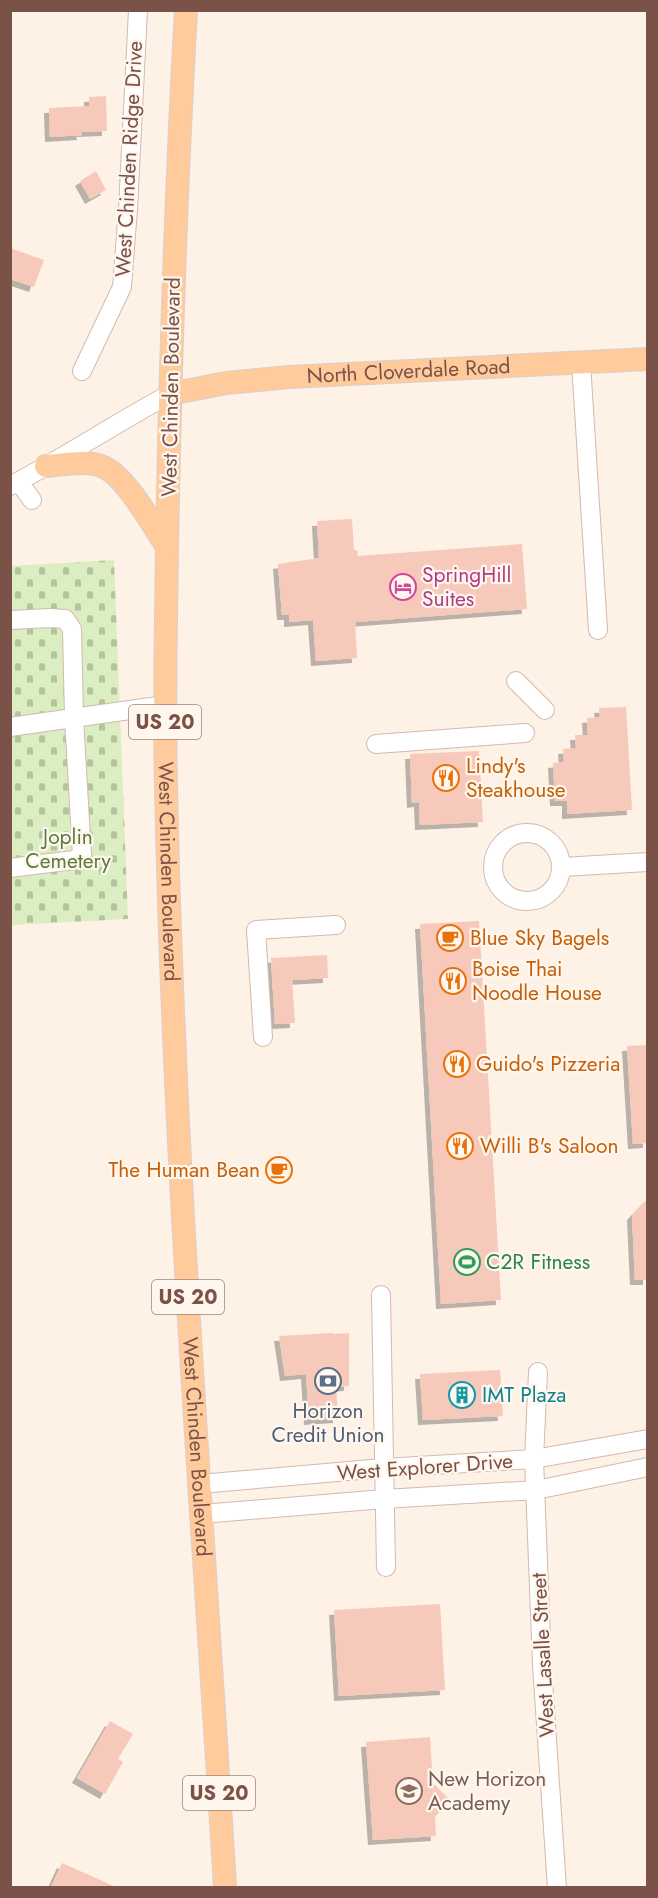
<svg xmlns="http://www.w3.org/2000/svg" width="658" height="1898" font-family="Jost,sans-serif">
<defs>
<pattern id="cemetery-stones" width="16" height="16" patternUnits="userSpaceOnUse" patternTransform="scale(1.5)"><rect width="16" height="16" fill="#dbeec2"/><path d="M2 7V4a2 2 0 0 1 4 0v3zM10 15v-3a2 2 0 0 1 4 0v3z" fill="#b7c39f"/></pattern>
<filter id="shadow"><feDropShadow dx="-5" dy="5" stdDeviation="0" flood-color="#0004"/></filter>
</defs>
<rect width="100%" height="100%" fill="#fef1e6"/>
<path fill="url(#cemetery-stones)" d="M114 560 128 919 11 925V566Z"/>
<path fill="#f7c9ba" filter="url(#shadow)" d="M106 96 107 131 81 132 82 135 50 137 49 108 89 106V97Z
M96 171 106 190 90 199 80 181Z
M10 248 44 260 34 287 10 279Z
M352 519 354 550H357L358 556 522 544 527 609 355 622 357 658 316 661 313 620 289 622V615H282L278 564 319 558 317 521Z
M626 707 632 810 567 814V801H555L553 763 564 762 563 749 576 748 575 735H588L587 718 600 717 599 708Z
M479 751 483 822 420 825 419 802 412 803 410 754Z
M479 921 501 1300 441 1304 420 924Z
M327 955 328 978 292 980 295 1023 275 1024 271 958Z
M648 1045V1143L633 1144 627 1046Z
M648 1198V1280H635L632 1215Z
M333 1333V1334L349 1333V1386L336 1387 338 1418 309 1420 306 1374 285 1376 279 1336Z
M500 1370 503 1416 423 1420 420 1374Z
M440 1604 445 1690 339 1696 334 1610Z
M110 1721 133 1734 118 1759 123 1762 105 1794 77 1778Z
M430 1737 433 1783 450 1800 435 1817 436 1836 373 1840 366 1742Z
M62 1863 116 1887H51Z"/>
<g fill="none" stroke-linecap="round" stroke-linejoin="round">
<defs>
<path id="minor" d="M581 363 598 630
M82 371 122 287 128 209 138 10
M19 482 32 500
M10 486C65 457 116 423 170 394
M10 620 51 618 65 619 72 629 74 718 82 855 74 860 10 868
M516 681 545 710
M10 727 165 705
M376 744 525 733
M493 867a34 34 0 1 1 68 0a34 34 0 1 1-68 0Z
M562 867 648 862
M263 1037 256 930 336 925
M381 1295 386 1567
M538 1372 534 1459 542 1665 557 1888
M200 1484 383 1468 534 1459 648 1439
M202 1514 384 1499 536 1490 648 1467"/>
<g id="major">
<path id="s1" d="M186 10C176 190 170 369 167 548 166 627 164 706 166 784 173 1152 203 1520 225 1888"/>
<path id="s2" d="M170 394 226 383 289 377 648 359"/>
<path d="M46 466C64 465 84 460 101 466 125 474 153 526 167 547"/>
</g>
</defs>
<use href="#minor" stroke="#d4b9ad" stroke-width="20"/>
<use href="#major" stroke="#dacfcb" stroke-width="24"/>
<use href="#minor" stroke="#fff" stroke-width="18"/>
<use href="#major" stroke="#ffcb9c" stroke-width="22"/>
</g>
<defs>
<symbol id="hotel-ring" viewBox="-11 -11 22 22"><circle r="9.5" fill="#fff6ee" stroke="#d1479c" stroke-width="1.5"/><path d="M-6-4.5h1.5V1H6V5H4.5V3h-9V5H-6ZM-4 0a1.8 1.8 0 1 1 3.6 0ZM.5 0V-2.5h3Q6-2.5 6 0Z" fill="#d1479c"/></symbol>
<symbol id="restaurant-ring" viewBox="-11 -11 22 22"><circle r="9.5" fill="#fff6ee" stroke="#e8710a" stroke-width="1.5"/><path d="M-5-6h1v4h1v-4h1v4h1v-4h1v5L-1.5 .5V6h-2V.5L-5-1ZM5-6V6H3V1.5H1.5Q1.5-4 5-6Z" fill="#e8710a"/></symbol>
<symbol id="cafe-ring" viewBox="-11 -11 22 22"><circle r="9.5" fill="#fff6ee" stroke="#e8710a" stroke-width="1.5"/><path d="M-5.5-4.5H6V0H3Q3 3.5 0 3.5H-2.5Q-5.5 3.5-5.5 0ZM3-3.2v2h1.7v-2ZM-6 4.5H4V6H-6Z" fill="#e8710a"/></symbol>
<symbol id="stadium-ring" viewBox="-11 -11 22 22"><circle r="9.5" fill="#fff6ee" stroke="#2e9e5b" stroke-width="1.5"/><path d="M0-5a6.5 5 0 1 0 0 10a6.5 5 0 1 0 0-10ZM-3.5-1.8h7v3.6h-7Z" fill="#2e9e5b"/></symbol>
<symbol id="bank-ring" viewBox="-11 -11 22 22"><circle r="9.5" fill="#fff6ee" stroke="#5c6f8a" stroke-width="1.5"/><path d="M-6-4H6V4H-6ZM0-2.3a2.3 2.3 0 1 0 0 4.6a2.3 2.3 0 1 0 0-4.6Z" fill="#5c6f8a"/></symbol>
<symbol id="building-ring" viewBox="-11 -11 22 22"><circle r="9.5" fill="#fff6ee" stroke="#0f9aa8" stroke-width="1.5"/><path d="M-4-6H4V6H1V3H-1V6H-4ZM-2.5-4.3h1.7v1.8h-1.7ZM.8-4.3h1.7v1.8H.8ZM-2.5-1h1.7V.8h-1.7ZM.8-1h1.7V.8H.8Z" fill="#0f9aa8"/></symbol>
<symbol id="school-ring" viewBox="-11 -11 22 22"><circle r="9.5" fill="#fff6ee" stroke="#8d6e63" stroke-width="1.5"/><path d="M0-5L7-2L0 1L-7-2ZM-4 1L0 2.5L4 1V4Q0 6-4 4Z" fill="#8d6e63"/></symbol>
</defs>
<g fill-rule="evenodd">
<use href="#hotel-ring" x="388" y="572" width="30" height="30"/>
<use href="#restaurant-ring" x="431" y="763" width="30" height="30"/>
<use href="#cafe-ring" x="435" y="923" width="30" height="30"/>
<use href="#restaurant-ring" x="438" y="966" width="30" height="30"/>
<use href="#restaurant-ring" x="442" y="1049" width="30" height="30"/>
<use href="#restaurant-ring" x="445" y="1131" width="30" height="30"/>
<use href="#cafe-ring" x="264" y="1155" width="30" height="30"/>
<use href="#stadium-ring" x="452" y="1247" width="30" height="30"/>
<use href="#bank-ring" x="313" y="1366" width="30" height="30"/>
<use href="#building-ring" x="447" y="1380" width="30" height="30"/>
<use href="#school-ring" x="394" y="1776" width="30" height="30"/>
</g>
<g text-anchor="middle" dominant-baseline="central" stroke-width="4.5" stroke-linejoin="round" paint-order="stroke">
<g fill="#fff6ee" stroke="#a38379" stroke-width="1.5">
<rect x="129" y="705" width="72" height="34" rx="4.5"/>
<rect x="152" y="1280" width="72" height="34" rx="4.5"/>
<rect x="183" y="1776" width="72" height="34" rx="4.5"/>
</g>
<g font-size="20" font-weight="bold" fill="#7b5247">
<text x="165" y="722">US 20</text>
<text x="188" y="1297">US 20</text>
<text x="219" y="1793">US 20</text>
</g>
<g font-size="21" fill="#7b5247" stroke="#fff6ee">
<text transform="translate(129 159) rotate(-87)">West Chinden Ridge Drive</text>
<text stroke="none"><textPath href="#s2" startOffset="240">North Cloverdale Road</textPath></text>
<text transform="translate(171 387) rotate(-89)">West Chinden Boulevard</text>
<text stroke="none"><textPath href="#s1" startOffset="862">West Chinden Boulevard</textPath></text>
<text stroke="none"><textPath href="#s1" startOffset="1438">West Chinden Boulevard</textPath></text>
<text transform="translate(425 1467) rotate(-4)">West Explorer Drive</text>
<text transform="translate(543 1655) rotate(-93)">West Lasalle Street</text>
</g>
<g font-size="21" fill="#b23c85" stroke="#fff6ee" text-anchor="start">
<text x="422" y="575">SpringHill<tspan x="422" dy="24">Suites</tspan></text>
</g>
<g font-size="21" fill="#c56008" stroke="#fff6ee" text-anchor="start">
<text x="466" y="766">Lindy's<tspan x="466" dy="24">Steakhouse</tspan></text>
<text x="470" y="938">Blue Sky Bagels</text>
<text x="472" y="969">Boise Thai<tspan x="472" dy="24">Noodle House</tspan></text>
<text x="476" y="1064">Guido's Pizzeria</text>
<text x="480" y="1146">Willi B's Saloon</text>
<text x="260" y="1170" text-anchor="end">The Human Bean</text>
</g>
<g font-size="21" fill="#587c3c" stroke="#fff6ee">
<text x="68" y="837">Joplin<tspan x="68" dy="24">Cemetery</tspan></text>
</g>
<g font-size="21" fill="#27864d" stroke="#fff6ee" text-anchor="start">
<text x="486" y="1262">C2R Fitness</text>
</g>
<g font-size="21" fill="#0d838f" stroke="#fff6ee" text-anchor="start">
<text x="482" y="1395">IMT Plaza</text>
</g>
<g font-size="21" fill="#4e5e75" stroke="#fff6ee">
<text x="328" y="1411">Horizon<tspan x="328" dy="24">Credit Union</tspan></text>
</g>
<g font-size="21" fill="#785e54" stroke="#fff6ee" text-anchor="start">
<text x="428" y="1779">New Horizon<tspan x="428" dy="24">Academy</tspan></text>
</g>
</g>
<rect width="658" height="1898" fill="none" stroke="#7b5247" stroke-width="24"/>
</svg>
